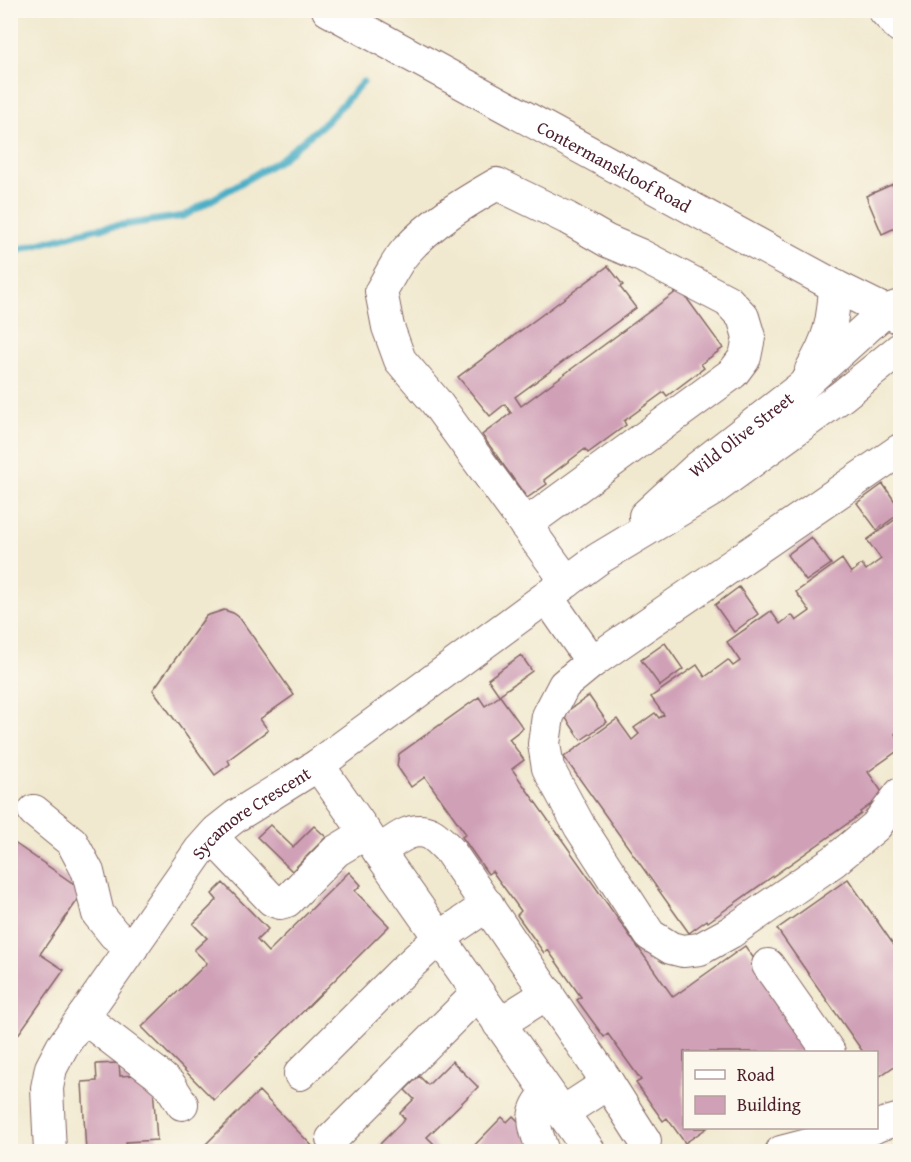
<svg xmlns="http://www.w3.org/2000/svg" width="911" height="1162" font-family="'Gentium Book Plus',serif">
<rect width="100%" height="100%" fill="#fbf7ec"/>
<filter id="ink" filterUnits="userSpaceOnUse"><feTurbulence type="fractalNoise" baseFrequency=".0167" numOctaves="2"/><feDisplacementMap in="SourceGraphic" scale="12" xChannelSelector="R" yChannelSelector="G"/><feConvolveMatrix kernelMatrix="1 2 1 2 8 2 1 2 1" color-interpolation-filters="sRGB"/></filter>
<filter id="wash" filterUnits="userSpaceOnUse"><feTurbulence type="fractalNoise" baseFrequency=".008" numOctaves="4" result="noise"/><feDisplacementMap in="SourceGraphic" scale="24" xChannelSelector="R" yChannelSelector="G"/><feGaussianBlur stdDeviation="1.35" result="paint"/><feColorMatrix in="noise" values="0 0 0 0 0 0 0 0 0 0 0 0 0 0 0 0 0 1.4 0 .05"/><feComposite in="paint" operator="in"/></filter>
<g filter="url(#wash)">
<rect width="100%" height="100%" fill="#f1e9cf"/>
<g fill="none" stroke-linecap="round" stroke-linejoin="round">
<path stroke="#45acc5" stroke-width="7" d="M407 14 413 10
M10 257 21 249 94 229 184 216 280 160 327 121 363 82"/>
</g>
<g id="blocks">
<path fill="#d0a0b7" d="M900 181V240L895 228 882 234 866 196Z
M608 266 623 285 620 287 636 308 515 397 521 406 680 289 723 348 701 364 704 368 667 396 664 392 624 421 626 425 588 453 585 449 544 480 547 484 527 498 482 435 511 413 505 404 490 416 458 377Z
M883 484 900 509V513L877 530 857 503Z
M900 516V730L895 734 900 742V749L868 772 884 795 860 812 861 814 708 922 707 920 689 933 564 757 617 719 632 740 639 734 634 728 655 713 659 718 664 715 651 697 697 665 705 677 728 660 733 666 740 661 727 642 771 611 780 624 792 615 796 621 810 611 796 592 842 559 851 573 862 564 866 570 881 559 867 540Z
M811 537 831 564 806 581 787 555Z
M739 587 758 614 734 632 715 605Z
M224 610 233 613 239 617 294 695 260 719 268 730 228 760 230 764 215 775 153 690 206 616Z
M665 643 683 669 660 686 641 660Z
M521 655 532 671 499 695 488 679Z
M500 696 523 728 509 739 524 760 512 769 673 997 745 946 820 1052H684V1128H707L685 1143 667 1118 663 1121 636 1083 641 1080 608 1034 604 1037 577 1000 581 997 548 950 544 953 517 915 521 911 492 871 488 874 462 837 466 834 425 777 411 787 397 766 399 754 479 697 485 706Z
M589 696 607 722 581 740 563 714Z
M270 825 293 847 314 826 326 837 292 871 257 837Z
M10 840 84 891 40 954 64 970 10 1046Z
M349 872 361 885 355 891 389 926 214 1100 142 1027 207 963 194 950 207 938 193 924 217 900 212 894 223 883 268 929 257 940 268 952Z
M848 879 900 954V1062L880 1076 876 1071V1052H863L777 929Z
M452 1061 478 1087 427 1137 442 1152H372L405 1119 400 1113 414 1099 405 1090 419 1076 428 1085Z
M119 1063 120 1076 152 1074 157 1140 126 1142 127 1152H86L82 1082 97 1081 96 1064Z
M259 1091 318 1152H198Z
M513 1116 530 1133 528 1152H468L502 1117 507 1122Z"/>
</g>
</g>
<g filter="url(#ink)">
<use href="#blocks" fill-opacity="0" stroke="#846664" stroke-width="1.5"/>
<g fill="none" stroke-linecap="round" stroke-linejoin="round">
<defs>
<g id="minor">
<path id="s1" d="M328 10 835 286 900 318"/>
<path d="M884 10 899 26"/>
<path d="M811 370C830 338 833 322 835 286"/>
<path d="M900 450 592 662 564 685 548 716 544 744 548 768 580 827 650 935 671 948 683 951 700 949 731 932 834 861 876 826 900 794"/>
<path id="s2" d="M645 516 696 469 799 389 885 311 900 306"/>
<path d="M525 525 733 373 745 357 749 337 743 317 728 301 640 255 607 241 567 218 497 184C464 203 432 222 406 251 396 262 389 278 381 291L388 327 400 360 435 401 567 582"/>
<path d="M547 597 592 662"/>
<path d="M318 765 590 1152"/>
<path d="M34 811 72 842 88 872 98 914 114 934 132 948"/>
<path d="M212 837 272 900 280 903 287 901 336 851 366 833"/>
<path d="M379 852C393 842 412 824 431 834 438 838 444 845 449 850L608 1083"/>
<path d="M768 965 829 1052"/>
<path d="M83 1017 155 1072 170 1085 182 1104"/>
<path d="M499 1024 548 993"/>
<path d="M300 1074 402 972 439 938 488 905"/>
<path d="M562 1113 608 1083 645 1141"/>
<path d="M876 1126 900 1119"/>
<path d="M332 1139 478 993"/>
<path id="s3" d="M50 1152 47 1088 51 1068 62 1047 200 850 217 831 236 816 318 765 598 559 711 491 842 396 900 349"/>
<path d="M543 1152C535 1127 526 1113 548 1093"/>
<path d="M781 1152 873 1128"/>
</g>
</defs>
<use href="#minor" stroke="#846664" stroke-width="34"/>
<use href="#minor" stroke="#fff" stroke-width="32"/>
</g>
</g>
<g text-anchor="middle" dominant-baseline="central" stroke-width="5" stroke-linejoin="round" paint-order="stroke">
<g font-size="18" fill="#4a1f2b" stroke="#fbf7ec">
<text stroke="none"><textPath href="#s1" startOffset="326">Contermanskloof Road</textPath></text>
<text stroke="none"><textPath href="#s2" startOffset="126">Wild Olive Street</textPath></text>
<text stroke="none"><textPath href="#s3" startOffset="412">Sycamore Crescent</textPath></text>
</g>
</g>
<rect width="911" height="1162" fill="none" stroke="#fbf7ec" stroke-width="36"/>
<rect x="683" y="1051" width="195" height="78" fill="#fbf7ec" stroke="#b4a19f" stroke-width="1.5"/>
<rect x="695" y="1070" width="30" height="9" fill="#ffffff" stroke="#b4a19f" stroke-width="1.5"/>
<text x="737" y="1081" font-size="18" fill="#4a1f2b">Road</text>
<rect x="695" y="1096" width="30" height="18" fill="#d0a0b7" stroke="#b4a19f" stroke-width="1.5"/>
<text x="737" y="1111" font-size="18" fill="#4a1f2b">Building</text>
</svg>
